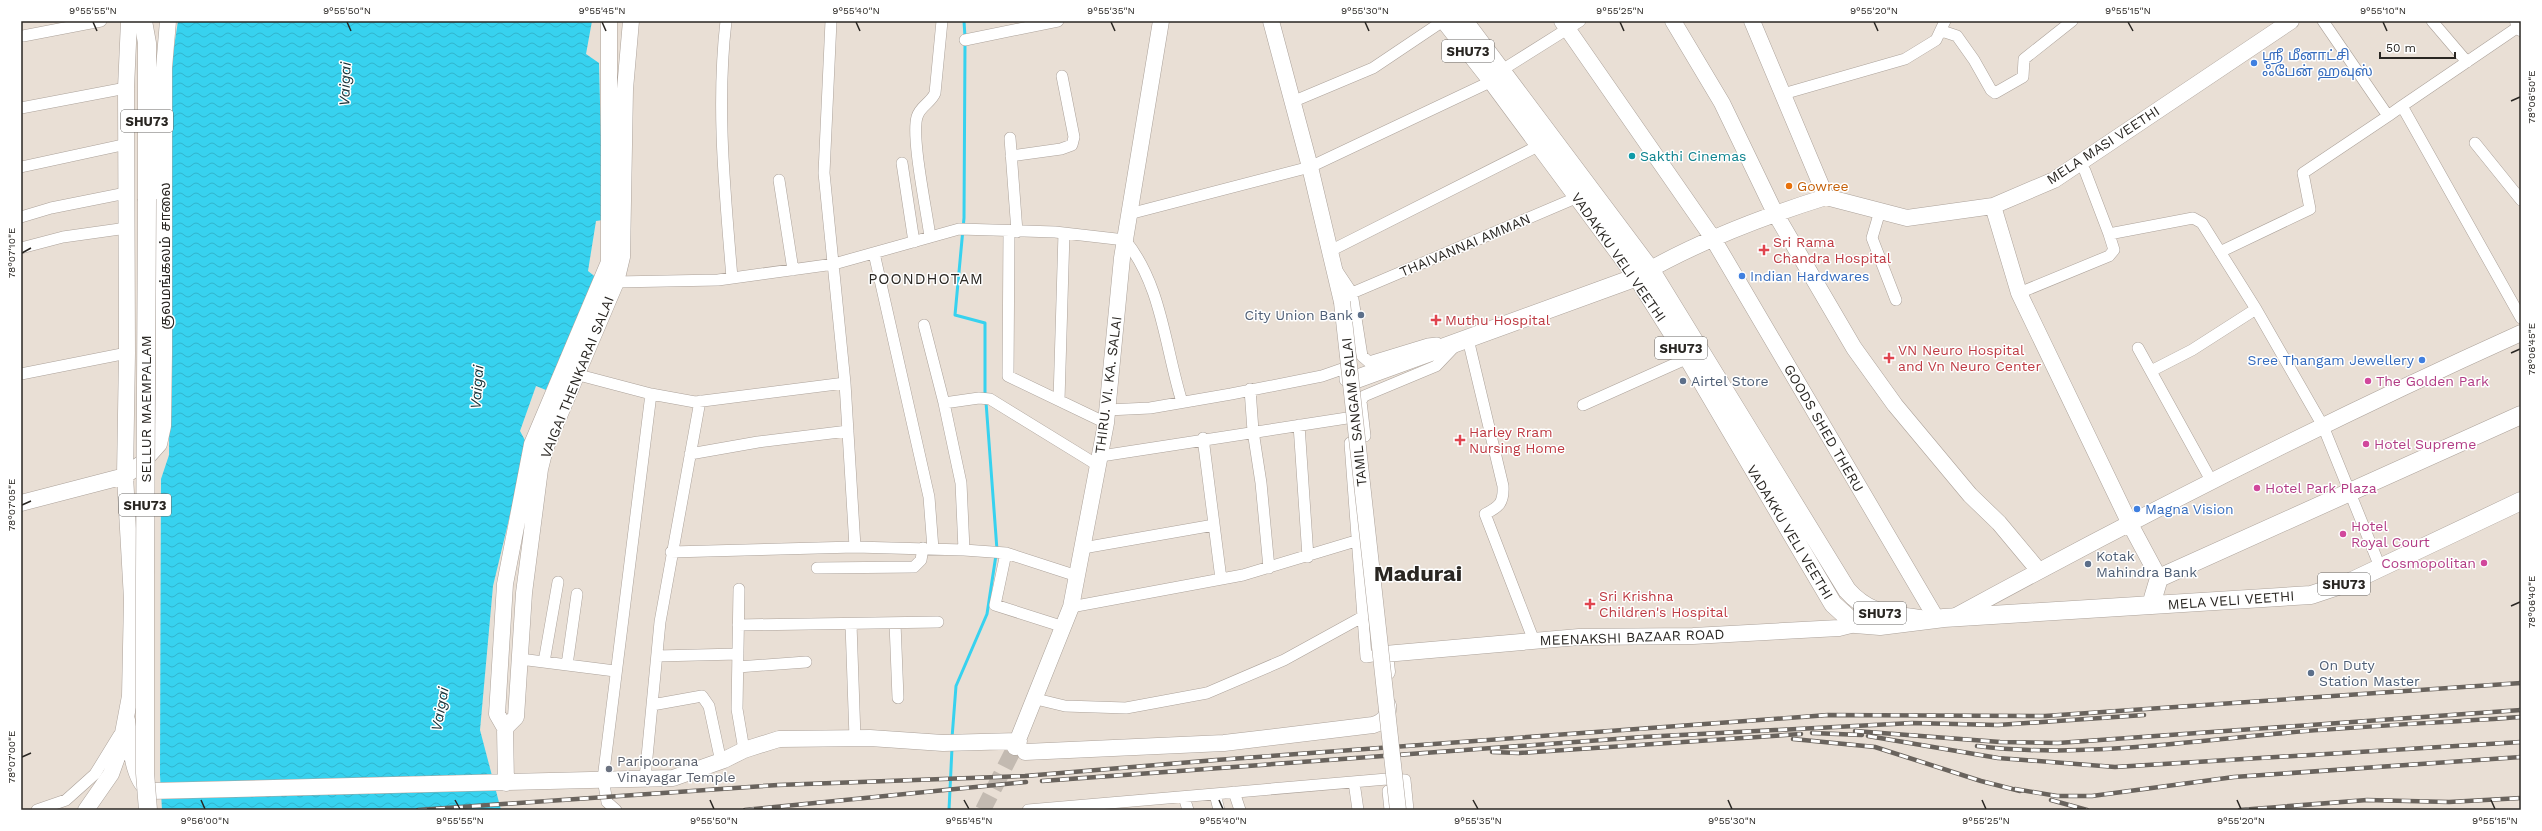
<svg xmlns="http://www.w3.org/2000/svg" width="2542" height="831" font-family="'Work Sans','Noto Sans Tamil',sans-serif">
<defs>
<pattern id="water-waves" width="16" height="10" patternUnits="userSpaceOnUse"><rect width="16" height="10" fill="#37d2ef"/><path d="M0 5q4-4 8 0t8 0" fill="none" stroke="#31b4cd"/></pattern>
</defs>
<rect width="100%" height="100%" fill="#e9dfd5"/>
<path fill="url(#water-waves)" d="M178 21H592L586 54 599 63 603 220 596 221 588 271 598 279 546 390 536 386 520 431 527 444 493 586 480 730 501 810H162L160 775 161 479 169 455 172 60Z"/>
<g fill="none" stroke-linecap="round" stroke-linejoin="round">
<path stroke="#37d2ef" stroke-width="3" d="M964 21 965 37
M965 43 964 218 955 315 985 323V396
M986 402 997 550
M952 738 956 686 987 614 996 555
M949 810 952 748"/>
<path stroke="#c3bab1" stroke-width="16" stroke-dasharray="16 8" stroke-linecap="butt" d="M983 810 1015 747"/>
<defs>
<path id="street" d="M726 21C716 107 725 192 732 278
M831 21 824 173 845 383 855 547
M2323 21 2388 116 2402 106 2521 318
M2432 21 2467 62
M1942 31 1957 36 1974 60 1991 90 1995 93 2023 77 2024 59 2072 21
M23 36 101 21
M965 40 1058 21
M1502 70 1580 21
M1783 94 1905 59 1936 40 1945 21
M1292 102 1373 68 1443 21
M2402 106 2521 25
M21 108 126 88
M1010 138 1017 232
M2475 143 2521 200
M1011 156 1061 149 1072 145 1074 137 1062 76
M2079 162 2085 171 2109 234 2193 218 2202 223 2256 309 2323 426 2380 567
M902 163 914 242
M21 167 127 144
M779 180 793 270
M1880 211 1872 238 1896 300
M1129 214 1310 167 1492 81
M21 217 51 208 126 193
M1009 232 1008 376 1106 423
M930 237C927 212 911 138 917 117 920 106 931 103 935 93L942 21
M21 248 63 237 127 228
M1330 251 1540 145
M2220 252 2310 209 2303 173 2388 116
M874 253 929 497 933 549
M1338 272 1352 293 1362 356 1369 362 1428 344 1437 343
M616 282 718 280 834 264 959 229 1055 232 1125 240C1162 285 1165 348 1182 402
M1352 293 1578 197
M2019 293 2109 256 2114 250 2109 234
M924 325 944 403 961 483 964 550
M1468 339 1503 486C1504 503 1499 507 1485 514L1534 641
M2138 348 2212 482
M2151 371 2192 350 2256 309
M21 374 127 353
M575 374 651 394 695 402 845 383
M1250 389 1253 431 1261 483 1269 568
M1059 400 1064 233
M944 403 979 398 990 399 1099 466
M1583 405 1688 358
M1107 410 1150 408 1231 394 1322 376 1345 368V380
M1299 425 1308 557
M1365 436 1361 401 1364 396 1436 366 1455 346
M1203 438 1221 579
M1350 443 1366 657 1385 654V652
M690 454 758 442 848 431
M1101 456 1347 418
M1083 548 1214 525
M671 552 855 547 964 550 1006 553 1077 576
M1006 553 995 605 1064 627
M817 568 914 567 921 560 923 548
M739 589 737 709 744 750
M1071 607 1243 575 1359 540
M895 623 898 698
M851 624 855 738
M738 625 938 622
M657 656 738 654
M520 659 615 671
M544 662 558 582
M567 665 577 594
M738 667 806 662
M1036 699 1065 706 1126 708 1207 693 1284 660 1364 616
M652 705 702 696 709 706 721 762
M645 778 660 622 700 401
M1354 782 1358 810
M1388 791 1390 810
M1234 792 1240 810
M1215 794 1219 810
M1184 797 1188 810
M37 810 66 800 95 774 119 735
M616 810 607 802 603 779 651 394
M1028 810 1387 779 1405 780 1408 810"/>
<path id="secondary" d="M1271 21 1310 167 1342 302
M1562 21 1712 237 1936 618
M1673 21 1722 103 1775 213 1854 348 1895 405 1970 495 1999 523 2039 571
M1752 21 1826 197
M2518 21 2521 28
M1826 197 1907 218 1993 206 2054 180 2291 21
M1993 206 2019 293 2130 524 2159 578
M1640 275C1699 241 1762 217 1826 197
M21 503 125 476 142 463 159 444 163 426 164 354V68L168 21
M1954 617C2139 516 2328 420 2521 333
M1387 672 1385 654 1579 637 1693 636 1839 628 1855 624
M127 720C130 738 132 784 151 791L673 778 724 760 744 750 779 739 870 738 943 743 1019 741
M505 728 516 717 524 593 540 469 545 449 616 282 622 257 625 89 631 21
M1015 747 1071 607 1106 423 1122 258 1161 21
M1025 752 1224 743 1373 725C1383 722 1389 716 1388 705
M506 783 505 728 497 714 505 584 532 444 609 262V21
M86 810 111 774 120 749 130 696 132 599 125 476 127 353 126 88 129 21"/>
<path id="primary" d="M143 21 147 43V199
M1445 21 1492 81 1637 277 1688 358 1833 604 1855 624
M1464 21 1650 269 1847 590C1869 615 1889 614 1920 619
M1351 381 1637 277
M2151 605 2159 578 2521 415
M1855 624 1880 626 1944 618 2311 595 2350 582 2521 501"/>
</defs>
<use href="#street" stroke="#aca29a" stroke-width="12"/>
<use href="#secondary" stroke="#aca29a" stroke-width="17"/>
<use href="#primary" stroke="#aca29a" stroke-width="19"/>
<use href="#street" stroke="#fff" stroke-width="11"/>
<use href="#secondary" stroke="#fff" stroke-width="16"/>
<use href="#primary" stroke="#fff" stroke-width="18"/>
<defs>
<path id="rail" d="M1855 731 2000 742 2058 743 2521 710
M1812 733 1862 735
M1868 736 1998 758 2115 767 2521 742
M1793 739 1875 747 1981 781 2020 791
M1977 746C2075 758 2176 743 2273 734 2356 726 2438 723 2521 717
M1492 752 1519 753 1801 734
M1042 781 1643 737 1912 723 1998 725 2144 715
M2015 789 2057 796H2092L2234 777 2521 757
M2051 800 2087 810
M418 810 778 785 1025 776 1216 760 1828 715 2045 716 2521 683
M745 810 1026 782
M2240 810 2367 800 2449 802 2521 798"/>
</defs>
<use href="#rail" stroke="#69635d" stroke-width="4.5"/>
<use href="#rail" stroke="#fff" stroke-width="3" stroke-dasharray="9" stroke-linecap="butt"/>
<defs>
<path id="secondary-bridge" d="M1342 302 1398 810"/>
<path id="primary-bridge" d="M147 199 145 575V773L148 810"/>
</defs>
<use href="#secondary-bridge" stroke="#aca29a" stroke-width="17" stroke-linecap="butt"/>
<use href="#primary-bridge" stroke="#aca29a" stroke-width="19" stroke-linecap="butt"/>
<use href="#secondary-bridge" stroke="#fff" stroke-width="16"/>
<use href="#primary-bridge" stroke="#fff" stroke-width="18"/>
</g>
<path fill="none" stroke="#292622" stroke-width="1.5" d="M93 22 97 31M347 22 351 31M602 22 606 31M856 22 860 31M1111 22 1115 31M1365 22 1369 31M1620 22 1624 31M1874 22 1878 31M2128 22 2133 31M2383 22 2387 31M2511 101 2520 97M22 253 31 248M2511 353 2520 349M22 505 31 501M2511 606 2520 602M22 757 31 753M201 800 205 809M455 800 460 809M710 800 714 809M964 800 969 809M1219 800 1223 809M1473 800 1478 809M1728 800 1732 809M1982 800 1986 809M2237 800 2241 809M2491 800 2495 809"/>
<g fill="#3f7fe0" stroke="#fff" stroke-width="1.5">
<circle cx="2254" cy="63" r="4"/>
<circle cx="1742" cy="276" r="4"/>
<circle cx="2422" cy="360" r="4"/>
<circle cx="2137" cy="509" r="4"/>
</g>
<circle fill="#0f9aa8" stroke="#fff" stroke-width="1.5" cx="1632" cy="156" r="4"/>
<circle fill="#e8710a" stroke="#fff" stroke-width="1.5" cx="1789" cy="186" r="4"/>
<g fill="#e0444e" stroke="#fff" stroke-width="1.5">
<path d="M1762 244h4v4h4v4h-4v4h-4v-4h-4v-4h4z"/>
<path d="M1434 314h4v4h4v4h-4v4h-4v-4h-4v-4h4z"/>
<path d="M1887 352h4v4h4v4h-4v4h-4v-4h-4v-4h4z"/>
<path d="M1458 434h4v4h4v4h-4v4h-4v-4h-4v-4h4z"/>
<path d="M1588 598h4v4h4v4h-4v4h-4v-4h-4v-4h4z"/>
</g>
<g fill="#5c6f8a" stroke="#fff" stroke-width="1.5">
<circle cx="1361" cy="315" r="4"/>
<circle cx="1683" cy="381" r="4"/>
<circle cx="2088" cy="564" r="4"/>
<circle cx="2311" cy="673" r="4"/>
</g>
<g fill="#d1479c" stroke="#fff" stroke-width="1.5">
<circle cx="2368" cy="381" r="4"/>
<circle cx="2366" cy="444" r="4"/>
<circle cx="2257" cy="488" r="4"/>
<circle cx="2343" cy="534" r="4"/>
<circle cx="2484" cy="563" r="4"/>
</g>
<circle fill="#6b7280" stroke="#fff" stroke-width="1.5" cx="609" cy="769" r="4"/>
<g text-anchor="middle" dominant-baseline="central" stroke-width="3" stroke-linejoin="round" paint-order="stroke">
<g fill="#fff" stroke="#696764" stroke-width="1">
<rect x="1442" y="40" width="52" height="22" rx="3"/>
<rect x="121" y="110" width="52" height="22" rx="3"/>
<rect x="1655" y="337" width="52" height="22" rx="3"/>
<rect x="119" y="494" width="52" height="22" rx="3"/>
<rect x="2318" y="573" width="52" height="22" rx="3"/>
<rect x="1854" y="602" width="52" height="22" rx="3"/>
</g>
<g font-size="13" font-weight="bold" fill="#292622">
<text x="1468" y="51">SHU73</text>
<text x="147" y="121">SHU73</text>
<text x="1681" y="348">SHU73</text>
<text x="145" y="505">SHU73</text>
<text x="2344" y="584">SHU73</text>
<text x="1880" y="613">SHU73</text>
</g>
<g font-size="14" fill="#366cbe" stroke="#fff" text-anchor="start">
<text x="2262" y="55">ஶ்ரீ மீனாட்சி<tspan x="2262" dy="16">ஃபேன் ஹவுஸ்</tspan></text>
<text x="1750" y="276">Indian Hardwares</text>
<text x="2414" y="360" text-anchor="end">Sree Thangam Jewellery</text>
<text x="2145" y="509">Magna Vision</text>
</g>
<g font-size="14" fill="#292622" stroke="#fff">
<text transform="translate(2103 145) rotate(-33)">MELA MASI VEETHI</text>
<text transform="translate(1465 245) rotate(-23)">THAIVANNAI AMMAN</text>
<text transform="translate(165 256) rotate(-90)">குலமங்கலம் சாலை</text>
<text transform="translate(1619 257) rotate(55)">VADAKKU VELI VEETHI</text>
<text transform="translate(577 377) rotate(-68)">VAIGAI THENKARAI SALAI</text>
<text transform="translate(1108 385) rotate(-83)">THIRU. VI. KA. SALAI</text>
<text transform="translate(146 409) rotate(-90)">SELLUR MAEMPALAM</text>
<text transform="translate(1354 412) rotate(-96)">TAMIL SANGAM SALAI</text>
<text transform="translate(1824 428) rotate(60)">GOODS SHED THERU</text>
<text transform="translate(1790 532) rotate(59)">VADAKKU VELI VEETHI</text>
<text transform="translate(2231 600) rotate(-4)">MELA VELI VEETHI</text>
<text transform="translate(1632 637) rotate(-2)">MEENAKSHI BAZAAR ROAD</text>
</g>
<g font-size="14" fill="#0d838f" stroke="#fff" text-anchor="start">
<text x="1640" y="156">Sakthi Cinemas</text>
</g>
<g font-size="14" fill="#c56008" stroke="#fff" text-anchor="start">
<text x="1797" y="186">Gowree</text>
</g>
<g font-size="14" fill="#be3a42" stroke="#fff" text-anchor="start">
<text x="1773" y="242">Sri Rama<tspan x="1773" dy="16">Chandra Hospital</tspan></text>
<text x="1445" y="320">Muthu Hospital</text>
<text x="1898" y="350">VN Neuro Hospital<tspan x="1898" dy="16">and Vn Neuro Center</tspan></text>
<text x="1469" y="432">Harley Rram<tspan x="1469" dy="16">Nursing Home</tspan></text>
<text x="1599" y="596">Sri Krishna<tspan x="1599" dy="16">Children's Hospital</tspan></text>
</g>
<g font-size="14" fill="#4e5e75" stroke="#fff" text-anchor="start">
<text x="1353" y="315" text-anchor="end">City Union Bank</text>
<text x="1691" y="381">Airtel Store</text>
<text x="2096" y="556">Kotak<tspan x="2096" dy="16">Mahindra Bank</tspan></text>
<text x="2319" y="665">On Duty<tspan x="2319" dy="16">Station Master</tspan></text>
</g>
<g font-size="14" fill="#b23c85" stroke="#fff" text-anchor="start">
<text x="2376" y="381">The Golden Park</text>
<text x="2374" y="444">Hotel Supreme</text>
<text x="2265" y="488">Hotel Park Plaza</text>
<text x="2351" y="526">Hotel<tspan x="2351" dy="16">Royal Court</tspan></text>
<text x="2476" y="563" text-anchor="end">Cosmopolitan</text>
</g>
<g font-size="14" fill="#5b616d" stroke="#fff" text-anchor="start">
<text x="617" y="761">Paripoorana<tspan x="617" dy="16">Vinayagar Temple</tspan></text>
</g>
<g font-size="15" font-style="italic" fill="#183035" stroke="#fff">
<text transform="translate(345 84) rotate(-88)">Vaigai</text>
<text transform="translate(477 387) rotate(-86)">Vaigai</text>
<text transform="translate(440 709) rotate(-80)">Vaigai</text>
</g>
<g font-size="15" letter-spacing="1" fill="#292622" stroke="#fff">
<text x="926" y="279">POONDHOTAM</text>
</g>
<g font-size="22" font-weight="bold" fill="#292622" stroke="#fff">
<text x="1418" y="573">Madurai</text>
</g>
</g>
<rect width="2542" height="831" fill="none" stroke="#ffffff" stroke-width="44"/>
<path d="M2380 52v6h75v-6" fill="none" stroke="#292622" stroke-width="2"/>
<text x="2386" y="52" font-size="12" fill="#292622" stroke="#ffffff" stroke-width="3" paint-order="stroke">50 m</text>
<rect x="22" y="22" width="2498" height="787" fill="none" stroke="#292622" stroke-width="1.5"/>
<g font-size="10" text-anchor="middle" fill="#292622">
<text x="93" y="14">9°55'55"N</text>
<text x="347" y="14">9°55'50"N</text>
<text x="602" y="14">9°55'45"N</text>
<text x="856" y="14">9°55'40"N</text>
<text x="1111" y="14">9°55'35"N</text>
<text x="1365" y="14">9°55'30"N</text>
<text x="1620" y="14">9°55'25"N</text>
<text x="1874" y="14">9°55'20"N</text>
<text x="2128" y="14">9°55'15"N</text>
<text x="2383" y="14">9°55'10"N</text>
<text transform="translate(2531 97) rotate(-90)" y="4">78°06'50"E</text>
<text transform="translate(11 253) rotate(-90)" y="4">78°07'10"E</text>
<text transform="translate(2531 349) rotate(-90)" y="4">78°06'45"E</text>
<text transform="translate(11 505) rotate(-90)" y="4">78°07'05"E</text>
<text transform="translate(2531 602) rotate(-90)" y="4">78°06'40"E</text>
<text transform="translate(11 757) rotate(-90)" y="4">78°07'00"E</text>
<text x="205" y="824">9°56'00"N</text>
<text x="460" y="824">9°55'55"N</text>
<text x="714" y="824">9°55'50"N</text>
<text x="969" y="824">9°55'45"N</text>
<text x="1223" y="824">9°55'40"N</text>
<text x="1478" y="824">9°55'35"N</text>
<text x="1732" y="824">9°55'30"N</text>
<text x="1986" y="824">9°55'25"N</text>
<text x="2241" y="824">9°55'20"N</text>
<text x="2495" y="824">9°55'15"N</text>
</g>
</svg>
